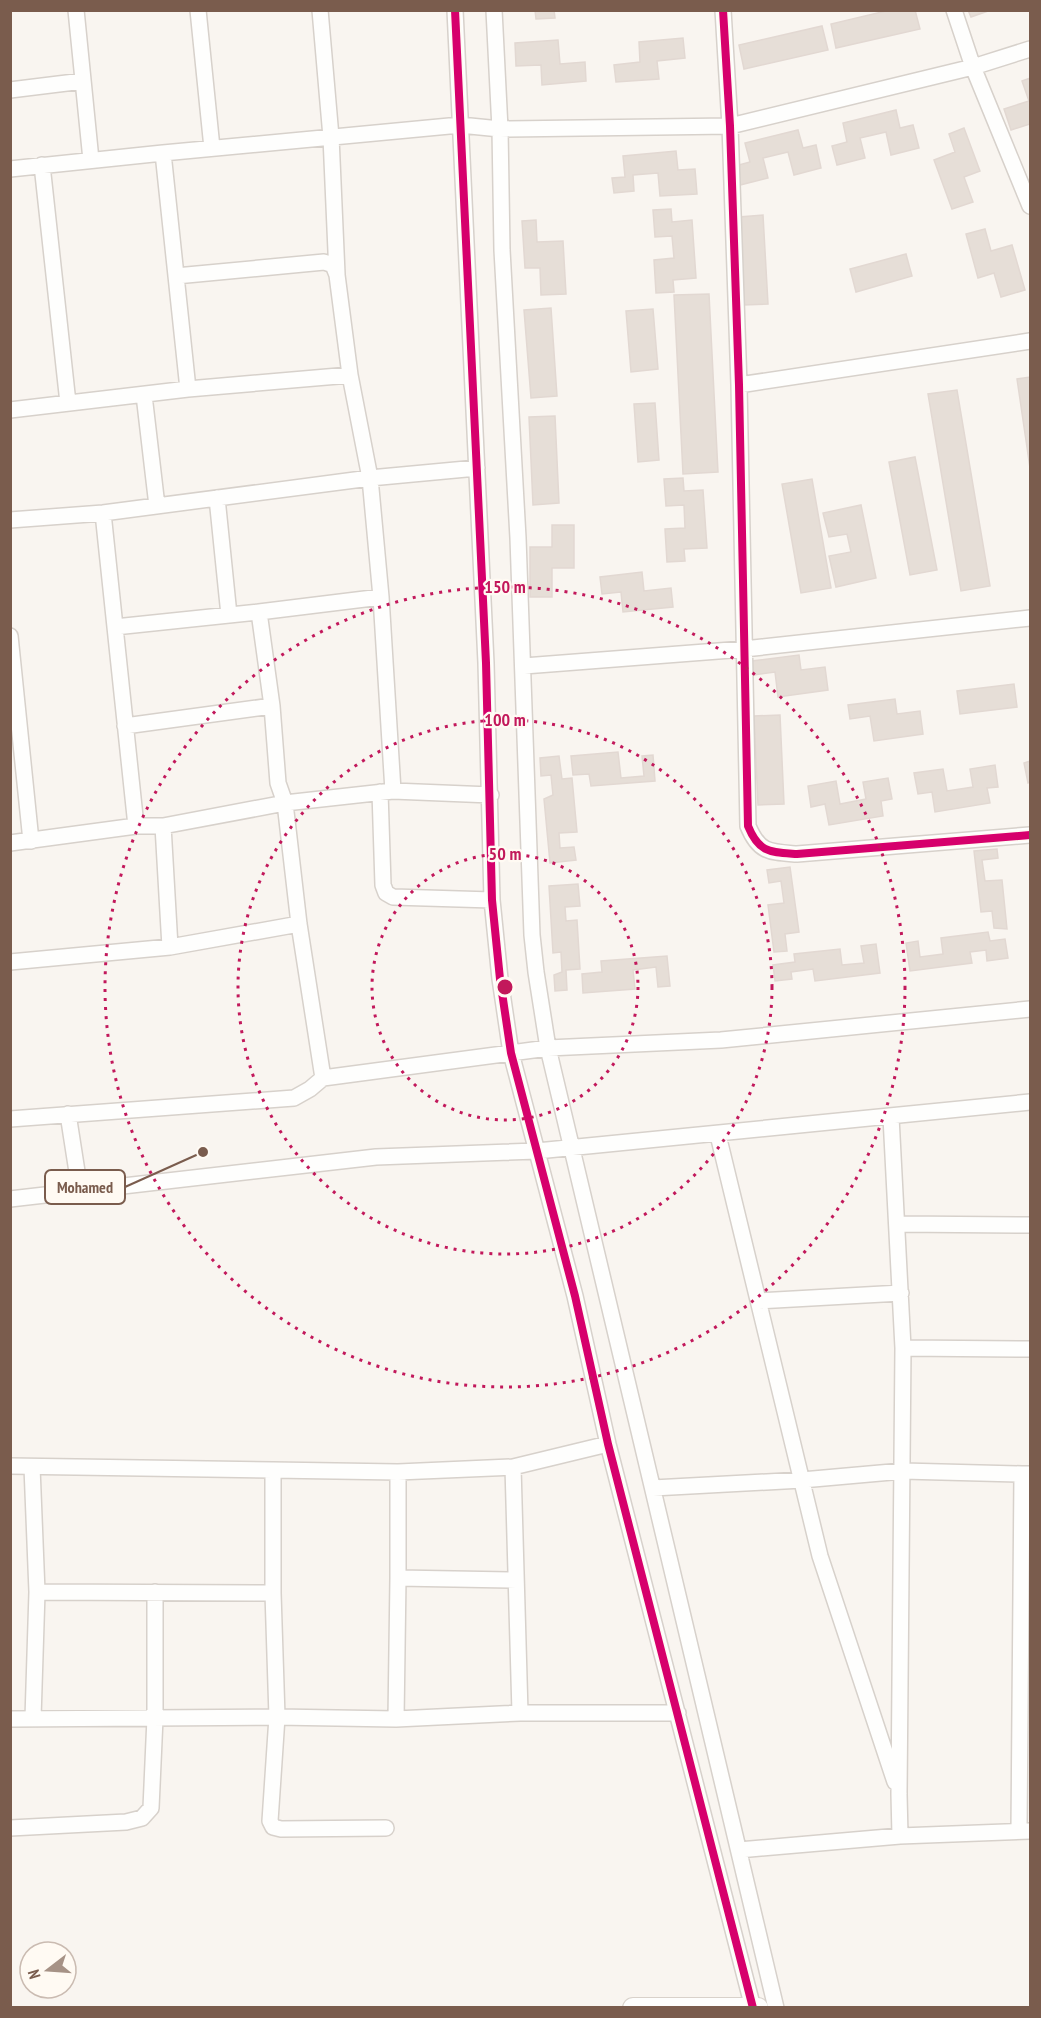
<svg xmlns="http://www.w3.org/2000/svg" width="1041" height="2018" font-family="'PT Sans Narrow',sans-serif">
<rect width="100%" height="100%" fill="#f9f5f0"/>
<path fill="#e6ded7" stroke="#e2d8d2" stroke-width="1.5" d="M535 10H554L555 18 536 19Z
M890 10H915L920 29 836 48 831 24Z
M968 10H991L971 17Z
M822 26 828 50 744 69 739 45Z
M683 38 685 58 657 61 659 79 616 82 614 65 640 62 639 42Z
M558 40 560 64 585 62 586 81 542 85 541 65 516 66 515 43Z
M1030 78V124L1011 130 1004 109 1029 101 1022 81Z
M896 110 900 128 913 125 919 148 891 155 886 132 860 138 865 158 837 165 832 146 847 142 843 123Z
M964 128 980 171 964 177 973 202 952 209 934 160 955 152 949 134Z
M798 130 803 148 816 145 821 168 794 175 788 152 763 158 768 178 740 185 735 166 750 162 745 143Z
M676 151 678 170 695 169 697 194 660 196 658 173 633 175 634 191 614 193 612 178 625 177 623 156Z
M671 209 672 222 692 220 696 278 673 280 674 292 656 293 654 260 674 258 672 236 655 237 653 210Z
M763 215 768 304 743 305 739 217Z
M536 220 537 242 563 241 566 294 541 295 540 268H525L522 221Z
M985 229 991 251 1012 245 1025 290 1001 297 994 273 978 278 966 234Z
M906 254 912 276 856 292 850 269Z
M709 294 718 472 683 474 674 295Z
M551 308 557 396 531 398 524 310Z
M653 309 658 369 631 372 626 311Z
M1030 377V468L1017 379Z
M957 390 990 586 961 591 928 394Z
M655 403 659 460 638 462 634 404Z
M555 416 559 503 533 505 529 417Z
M915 457 937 570 910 575 889 462Z
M683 478 684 491 703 490 707 548 684 549 685 561 667 562 665 529 685 528 684 505 666 506 664 479Z
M812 479 831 588 801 593 782 484Z
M861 505 876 578 836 587 829 556 851 552 847 534 829 537 823 513Z
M552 525H574V568H552V597H530V547H552Z
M642 572 644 591 671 588 673 607 623 612 621 592 602 594 600 577Z
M799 655 801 670 825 667 828 690 778 697 775 672 754 675 752 661Z
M1014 684 1017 707 960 714 957 691Z
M895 699 897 714 920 711 923 734 874 741 870 716 850 719 848 705Z
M780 715 784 804 758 805 754 716Z
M618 752 621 778 644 776 642 756 653 755 655 781 591 786 589 774 573 775 571 756Z
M559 756 562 779 572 778 577 832 559 833 560 848 574 847 576 860 550 863 544 799 553 795 551 775 541 776 540 758Z
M1030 761V782L1028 783 1024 763Z
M995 765 998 787 987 788 990 803 935 812 932 792 918 794 914 773 943 769 947 791 973 787 970 769Z
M888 778 892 799 881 801 883 816 829 825 825 804 811 807 808 786 836 781 840 804 866 799 863 782Z
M997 849 998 858 982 860 985 881 1002 880 1007 929 994 928 992 911 981 912 974 851Z
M790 867 799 932 785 934 787 951 774 952 768 905 784 903 781 881 769 883 767 870Z
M578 884 580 906 565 907 566 921 577 920 580 969 566 970 567 990 555 991 554 975 562 972 561 952 553 953 549 886Z
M988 932 990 941 1005 939 1008 958 987 961 986 950 970 952 972 963 910 971 906 943 918 941 920 957 943 954 941 938Z
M876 944 880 973 815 981 813 969 791 972 792 979 775 981 773 965 795 962 794 954 840 949 842 965 864 963 861 946Z
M667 956 670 986 658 987 656 967 633 970 635 989 583 993 582 974 602 972 601 961Z"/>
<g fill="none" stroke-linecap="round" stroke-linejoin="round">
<defs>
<path id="street" d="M76 10 91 160
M198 10 212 148
M320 10 331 137 337 274
M455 10 486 663 492 900 500 979 511 1053 575 1296 608 1444 753 2008
M494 10 500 129 502 250 518 538 532 935 536 972 548 1048 776 2008
M723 10 730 126 739 385 748 826C759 853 770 852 797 854L1030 835
M954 10 973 67 1030 206
M10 90 83 81
M163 153 460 125 500 129 730 126 973 67 1030 49
M42 165 68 403
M10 169 163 153 188 389
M739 385 1030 341
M144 395 157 506
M10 410 188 389 350 375
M217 498 229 615
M103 513 136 826
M10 520 103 513 370 478 350 375 337 275 333 265 324 262 176 276
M115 627 259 612
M10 636 31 841
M524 666 744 649 1030 618
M125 726 272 706
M393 791 491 795
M380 792 383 885 386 893 393 897 492 900
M10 843 136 826H163
M170 947 163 826 285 803 278 783 272 706 259 612 381 597
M10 962 170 947 299 924
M323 1078 299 924 285 803 393 791 381 597 370 478 477 468
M68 1114 80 1191
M891 1117 903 1348
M10 1119 294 1098 310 1089 323 1078 548 1048 721 1040 1030 1009
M718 1135 820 1556 895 1782
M10 1199 376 1157 537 1151 1030 1102
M898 1224 1030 1225
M759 1301 901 1293
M1030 1349 903 1348 899 1794 900 1836 1030 1831
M10 1466 273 1470V1593L277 1717 396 1719 520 1713H678
M32 1467 37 1592 273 1593
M513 1467 520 1713
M273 1470 398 1472 513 1467 608 1444
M398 1472V1578L516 1580
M653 1488 802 1480 903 1471 1022 1474
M33 1718 37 1592
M10 1719 277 1717 270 1821 273 1827 281 1829 386 1828
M396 1719 398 1578
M10 1828 126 1822 142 1818 151 1808 155 1718V1592
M1019 1830 1022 1474H1030
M739 1850 900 1836"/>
<path id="secondary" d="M633 2008H758"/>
</defs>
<use href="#street" stroke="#d7d1cb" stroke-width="18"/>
<use href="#secondary" stroke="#d9d2cb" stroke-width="22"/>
<use href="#street" stroke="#fefefd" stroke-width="15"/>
<use href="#secondary" stroke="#fefefd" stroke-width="20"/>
<defs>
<path id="cycleway" d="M455 10 486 663 492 900 500 979 511 1053 575 1296 608 1444 753 2008
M723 10 730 126 739 385 748 826C759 853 770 852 797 854L1030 835"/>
</defs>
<use href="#cycleway" stroke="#fffaf3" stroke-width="11"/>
<use href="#cycleway" stroke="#d6006c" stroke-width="8"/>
</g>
<g fill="none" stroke="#c2185b" stroke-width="3" stroke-dasharray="3 6">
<circle cx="505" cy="987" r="133"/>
<circle cx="505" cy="987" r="267"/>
<circle cx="505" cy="987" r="400"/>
</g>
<circle cx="505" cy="987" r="9" fill="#c2185b" stroke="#fffaf3" stroke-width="3"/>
<g font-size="18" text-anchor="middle" font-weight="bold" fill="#c2185b" stroke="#fffaf3" stroke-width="4.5" stroke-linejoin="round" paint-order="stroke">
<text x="505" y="593">150 m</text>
<text x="505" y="726">100 m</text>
<text x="505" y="860">50 m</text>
</g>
<path fill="none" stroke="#7a5c4d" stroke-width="2" d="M203 1152L125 1187"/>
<circle fill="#7a5c4d" stroke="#fffaf3" stroke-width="2" cx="203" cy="1152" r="6"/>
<rect fill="#fffaf3" stroke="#7a5c4d" stroke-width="2" x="45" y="1170" width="80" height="34" rx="6"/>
<g font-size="16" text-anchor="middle" font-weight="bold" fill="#7a5c4d">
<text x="85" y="1193">Mohamed</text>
</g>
<rect width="1041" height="2018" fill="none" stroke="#7a5c4d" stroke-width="24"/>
<g transform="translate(48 1970) rotate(253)"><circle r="28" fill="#fffaf3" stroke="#cabbb1" stroke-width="1.5"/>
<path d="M0-4.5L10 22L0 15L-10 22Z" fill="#a69286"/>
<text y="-9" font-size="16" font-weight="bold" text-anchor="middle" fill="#7a5c4d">N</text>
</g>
</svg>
